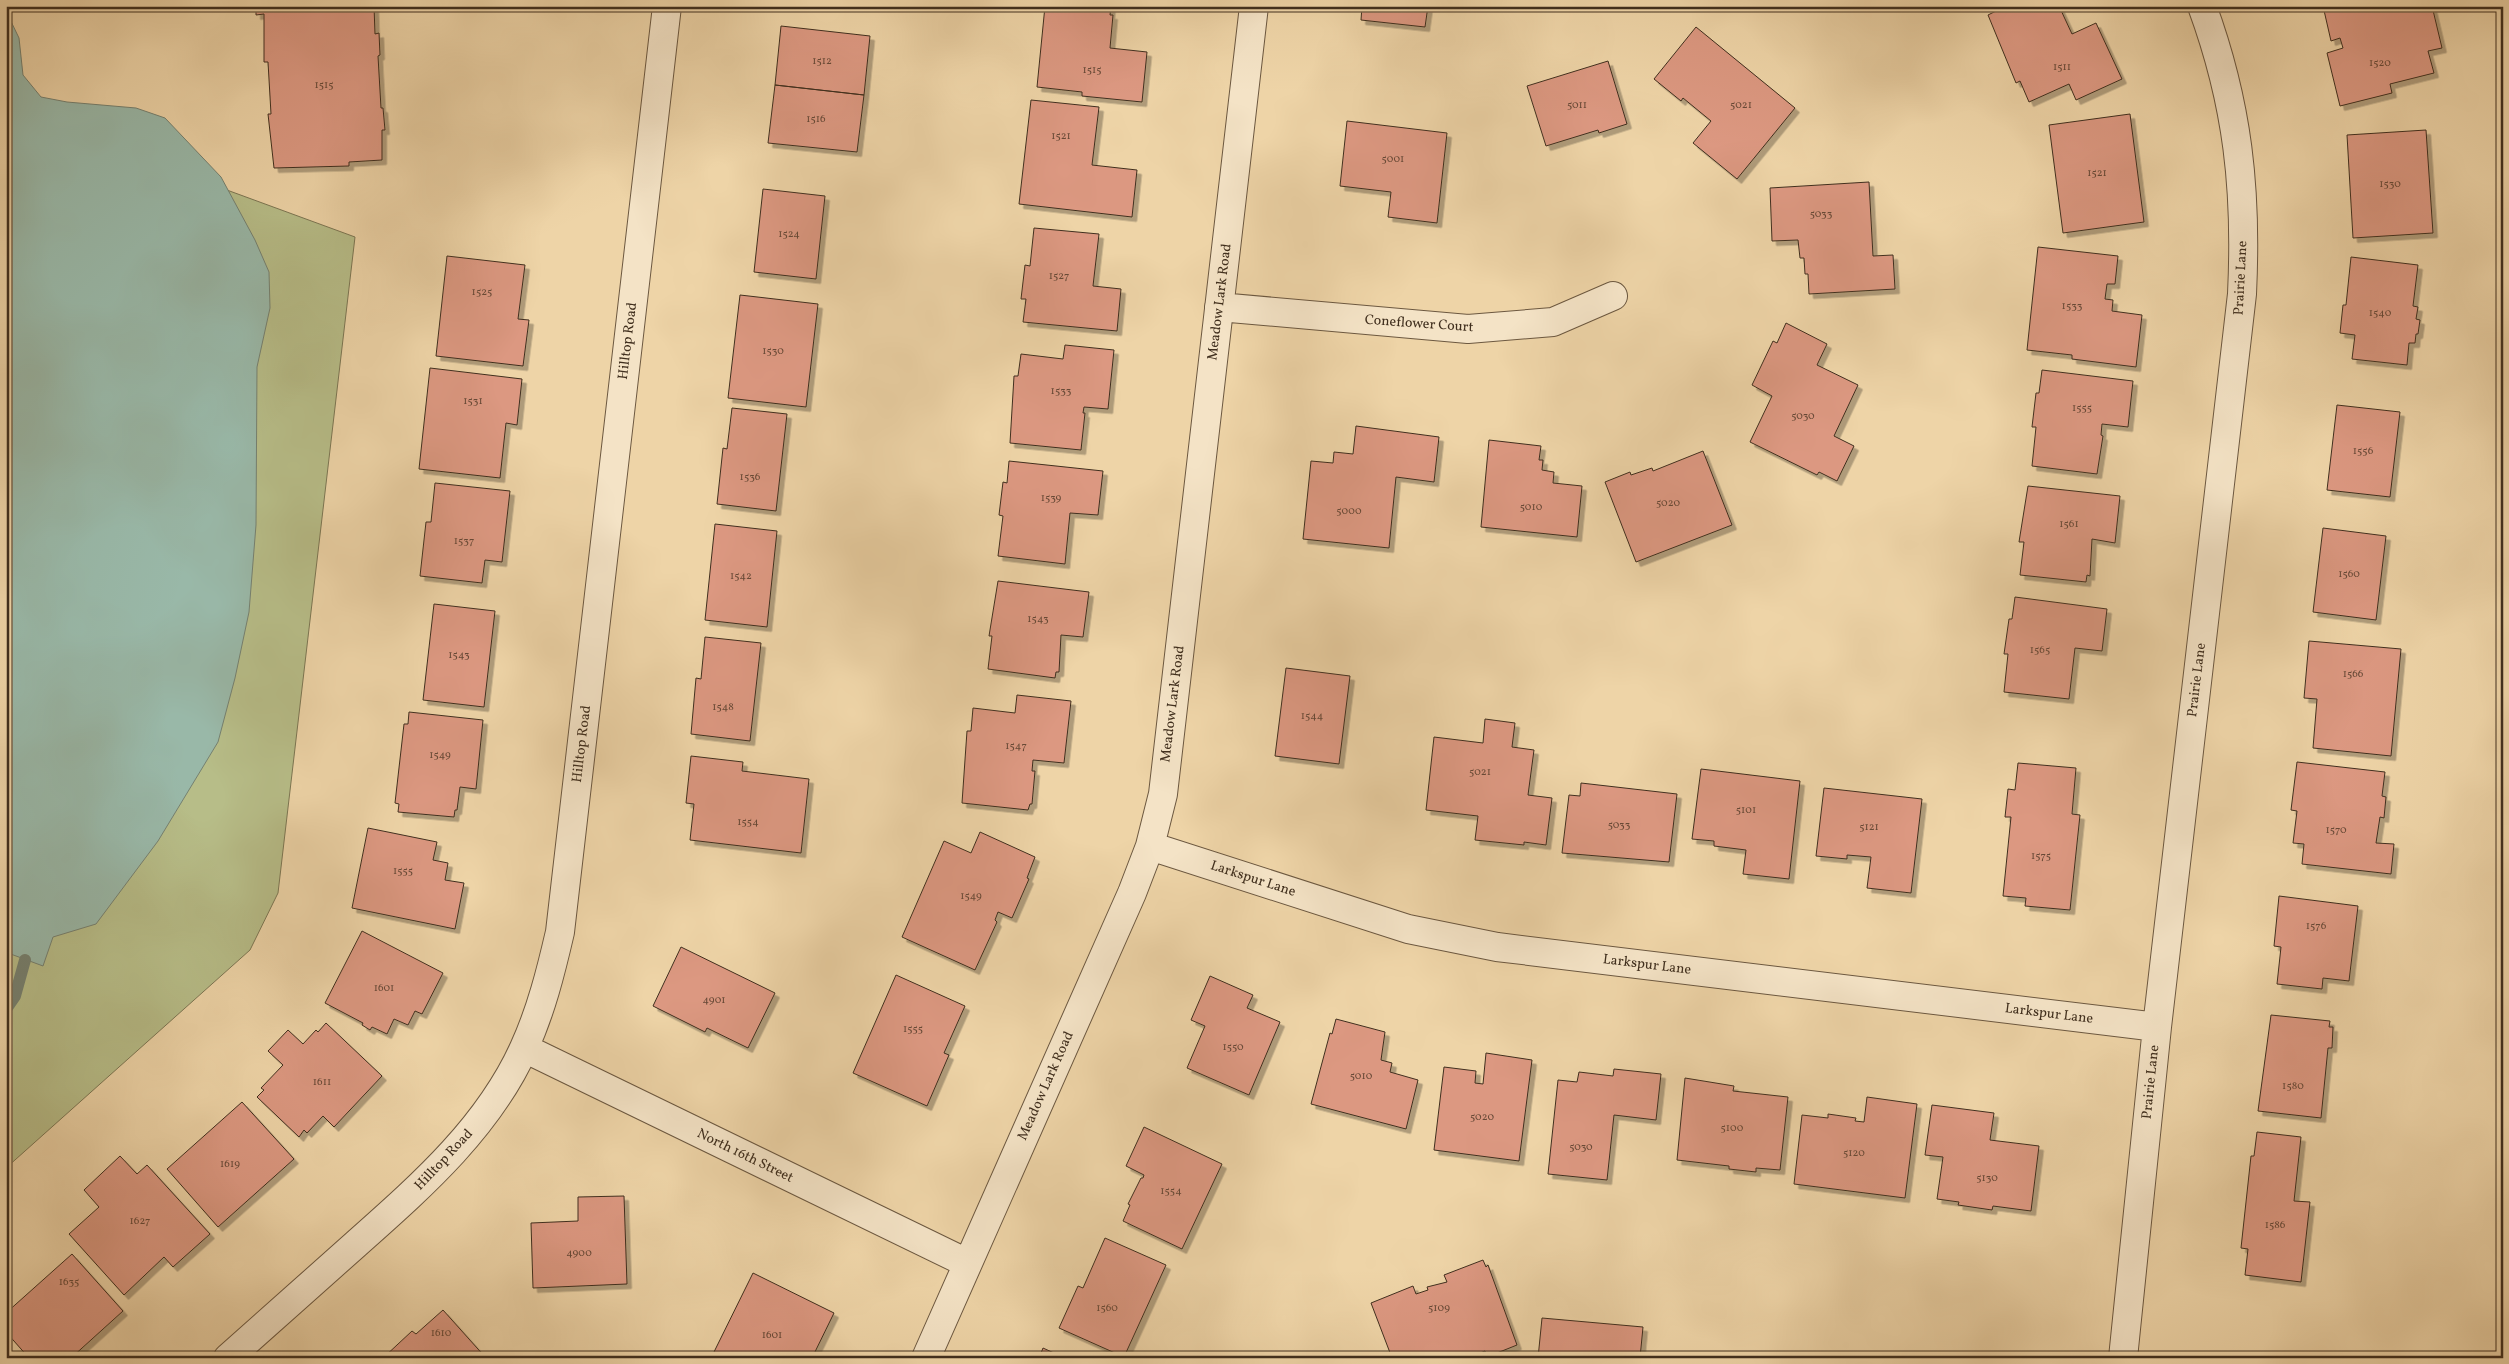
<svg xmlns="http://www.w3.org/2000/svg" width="2509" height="1364" font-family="Vollkorn,serif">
<defs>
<filter id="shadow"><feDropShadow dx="4.5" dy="4.5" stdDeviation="0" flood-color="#0004"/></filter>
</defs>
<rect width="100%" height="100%" fill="#eed4a7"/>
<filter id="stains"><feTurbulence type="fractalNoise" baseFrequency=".004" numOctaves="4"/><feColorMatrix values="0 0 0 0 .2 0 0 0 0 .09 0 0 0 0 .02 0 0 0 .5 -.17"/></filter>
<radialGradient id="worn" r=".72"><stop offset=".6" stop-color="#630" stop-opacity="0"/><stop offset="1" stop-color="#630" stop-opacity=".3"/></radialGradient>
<path fill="#b7bd88" stroke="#7c7653" d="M6 109 355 237 278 893 250 950 6 1168Z"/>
<path fill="#99b8a8" stroke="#758171" d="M6 11 19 38 23 75 41 97 67 102 136 108 165 118 221 177 255 240 269 272 270 308 257 367 256 525 249 612 235 678 218 742 158 841 96 924 53 937 43 966 8 953 9 932 6 930Z"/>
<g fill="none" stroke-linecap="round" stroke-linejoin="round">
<path stroke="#758171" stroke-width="12" d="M6 1009 15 996 25 960"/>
</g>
<path fill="#dc9881" stroke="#402f1e" filter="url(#shadow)" d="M256 6H374L375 34 379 33 380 55 378 56 381 108H383L385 130H382V160L349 162V166L274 168 268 114H271L268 62H264V14L256 15Z
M1045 6H1111L1110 15H1113L1110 48 1147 52 1142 102 1082 96V92L1037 87Z
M1362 6H1428L1425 27 1361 20Z
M2006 6H2059L2072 34 2096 23 2122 79 2076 100 2069 84 2029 102 2020 81 2016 83 1988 15Z
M2323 6H2432L2442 48 2428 51 2434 73 2390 84 2392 93 2340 106 2327 53 2343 48 2340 38 2331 41Z
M781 26 870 36 864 95 775 85Z
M1696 27 1795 108 1737 179 1693 143 1711 121 1683 98 1681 101 1654 79Z
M1608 61 1627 124 1599 133 1598 130 1546 146 1527 86Z
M775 85 864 95 857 152 768 143Z
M1031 100 1099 107 1092 165 1137 170 1132 217 1019 204Z
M2130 114 2144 222 2063 233 2049 125Z
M1347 121 1447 133 1437 223 1388 217 1391 192 1340 186Z
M2426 130 2433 233 2353 238 2347 135Z
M1869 182 1873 256 1893 255 1895 289 1809 294 1808 274H1805L1804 258H1800L1798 240 1772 241 1770 188Z
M763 189 825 196 816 279 754 272Z
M1034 228 1099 234 1093 286 1121 289 1117 331 1023 322 1026 299H1021L1025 265 1030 266Z
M2038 247 2118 256 2115 284H2107L2105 299 2113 300 2112 311 2142 315 2136 367 2072 359V355L2027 350Z
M447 256 525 265 518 319 529 320 523 366 436 356Z
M2351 257 2418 265 2413 306 2418 307 2416 319 2420 320 2418 334H2416L2415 343H2409L2407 365 2352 359 2355 335 2340 333 2343 305H2346Z
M740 295 818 304 806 407 728 398Z
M1786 323 1827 344 1817 365 1858 385 1834 436 1854 446 1837 481 1819 472 1817 475 1750 442 1772 396 1752 385 1773 341 1777 343Z
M1065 345 1114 350 1108 409 1084 407 1083 413H1085L1081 450 1010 443 1014 376H1018L1021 354 1063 359Z
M430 368 522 379 517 425 506 423 500 478 419 469Z
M2042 370 2133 381 2128 427 2102 424 2101 435 2103 436 2097 474 2032 466 2036 427H2032L2036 393H2039Z
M2337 405 2400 412 2390 497 2327 490Z
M732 408 787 414 776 511 717 504 723 448 727 449Z
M1356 426 1439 437 1434 482 1396 477 1389 548 1303 539 1311 461 1333 463 1334 452 1353 454Z
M1489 440 1541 446 1539 460H1543L1542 470 1554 472 1553 483 1582 486 1577 537 1481 527Z
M1703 451 1732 525 1636 562 1605 482 1630 472 1631 475 1652 468 1653 471Z
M1009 461 1103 471 1098 515 1070 513 1065 564 998 556 1003 516 999 515 1003 482 1007 483Z
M435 483 510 491 502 562 485 560 482 583 420 576 426 522H431Z
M2028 486 2120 496 2115 543 2092 539 2090 576 2087 575 2086 582 2020 575 2024 542H2019Z
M715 524 777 531 767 627 705 620Z
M2323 528 2386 536 2376 620 2313 612Z
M998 581 1089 592 1083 637 1061 635 1059 672H1056L1055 678 988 669 992 636H989Z
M2015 597 2107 609 2102 651 2075 648 2069 699 2004 692 2008 654H2004L2009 619H2012Z
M434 604 495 611 484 707 423 700Z
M705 637 761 643 750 741 691 734 696 678 701 679Z
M2309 641 2401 649 2391 756 2313 748 2317 699 2304 698Z
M1286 668 1350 676 1339 764 1275 756Z
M1017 695 1071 701 1064 763 1033 760 1032 771H1035L1032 804H1030L1028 810 962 803 967 731H971L973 708 1015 713Z
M409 712 483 720 476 789 460 787 457 810H455L454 817 398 812 399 804 395 803 404 724H408Z
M1485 719 1515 723 1512 747 1534 750 1528 795 1552 798 1546 845 1524 842V845L1475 840 1478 816 1426 810 1434 737 1483 743Z
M691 756 743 762 742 771 809 779 801 853 690 840 694 804 686 803Z
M2297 762 2385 772 2382 796 2386 797 2384 818 2380 817 2376 843 2394 844 2391 874 2302 864 2304 844 2293 843 2297 811 2291 810Z
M2018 763 2076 768 2072 814 2080 815 2070 910 2025 906 2026 898 2003 896 2011 817H2005L2008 789 2015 790Z
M1701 769 1800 781 1789 879 1743 874 1746 850 1714 846V841L1692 839Z
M1581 783 1677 794 1669 862 1562 853 1569 795 1580 796Z
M1824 788 1922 799 1911 893 1867 888 1871 857 1847 855V859L1816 856Z
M368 828 437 842 433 860 448 863 445 880 464 883 455 929 352 908Z
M980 832 1035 857 1027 878 1029 879 1012 918 998 912 995 920 997 922 975 970 902 937 944 841 971 853Z
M2279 896 2358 906 2349 981 2323 978 2322 989 2277 984 2281 947 2274 946Z
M362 931 443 973 422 1014 415 1011 408 1025 394 1019 387 1034 372 1027 370 1030 362 1025 363 1023 325 1003Z
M681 947 775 993 748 1048 707 1028 705 1032 653 1006Z
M896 975 965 1006 944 1053 949 1055 927 1106 853 1073Z
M1210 976 1253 995 1247 1008 1280 1022 1249 1095 1187 1068 1205 1026 1191 1020Z
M2271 1015 2330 1021 2329 1027H2333L2332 1048H2328L2321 1118 2258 1111Z
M1336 1019 1385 1032 1381 1060 1392 1063 1390 1072 1418 1080 1406 1129 1311 1104 1330 1033 1332 1034Z
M326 1023 382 1076 334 1127 323 1116 307 1133 304 1130 299 1137 257 1097 264 1090 261 1088 283 1065 268 1051 288 1030 303 1044 316 1030 318 1032Z
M1486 1053 1532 1060 1519 1161 1434 1150 1444 1067 1476 1071 1475 1083 1483 1084Z
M1614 1069 1661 1074 1656 1120 1614 1115 1607 1180 1548 1174 1558 1080 1577 1082 1579 1072 1613 1076Z
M1685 1078 1734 1086 1733 1091 1788 1097 1780 1170 1756 1168V1172L1729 1169V1166L1677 1160Z
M1867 1097 1917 1104 1905 1198 1794 1184 1802 1115 1828 1118V1114L1856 1118 1855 1121 1864 1122Z
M242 1102 294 1159 218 1227 167 1169Z
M1932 1105 1994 1113 1990 1140 2039 1146 2031 1211 1993 1206 1992 1210 1958 1205 1959 1202 1937 1199 1943 1157 1925 1155Z
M1144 1127 1222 1164 1182 1249 1123 1221 1130 1205 1128 1204 1141 1178H1143L1144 1175 1126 1166Z
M2257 1132 2301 1137 2294 1201 2310 1202 2301 1282 2245 1275 2248 1249 2241 1248 2251 1156H2254Z
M120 1156 137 1174 147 1165 210 1234 173 1267 164 1257 124 1295 69 1234 99 1207 84 1190Z
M624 1196 627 1284 533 1288 531 1223 578 1221V1197Z
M1105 1238 1166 1265 1124 1357 1059 1328 1078 1286 1083 1288Z
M72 1254 123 1311 71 1358H29L6 1332V1313Z
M1483 1260 1486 1267 1488 1265 1517 1345 1487 1357 1485 1351 1468 1358H1392L1371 1303 1413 1286 1416 1294 1428 1290 1427 1287 1447 1282 1444 1275Z
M753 1273 834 1313 812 1358H711Z
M443 1310 486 1358H383L412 1331 416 1334Z
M1542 1318 1643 1327 1640 1358H1538Z
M1043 1348 1065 1358H1039Z"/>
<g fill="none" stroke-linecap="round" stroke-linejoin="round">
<defs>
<path id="minor" d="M1219 307 1468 329 1553 322 1613 296
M1150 846 1408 929 1497 947 2157 1027
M524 1048 967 1263
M228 1358C271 1320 313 1282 356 1244 420 1187 488 1128 524 1048 541 1011 551 971 560 932L667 6
M926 1358 1132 893 1150 846 1163 794 1254 6
M2123 1358 2157 1027 2242 294C2247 190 2238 104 2202 6"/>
</defs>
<use href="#minor" stroke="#6c5840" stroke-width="30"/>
<use href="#minor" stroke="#f4e3c6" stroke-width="28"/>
</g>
<g text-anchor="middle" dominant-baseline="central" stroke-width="5" stroke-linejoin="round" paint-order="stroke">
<g font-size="11" fill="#674937">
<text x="822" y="61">1512</text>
<text x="2380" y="63">1520</text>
<text x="2062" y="67">1511</text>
<text x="1092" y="70">1515</text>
<text x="324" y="85">1515</text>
<text x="1577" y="105">5011</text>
<text x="1741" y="105">5021</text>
<text x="816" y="119">1516</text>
<text x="1061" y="136">1521</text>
<text x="1393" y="159">5001</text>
<text x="2097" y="173">1521</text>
<text x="2390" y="184">1530</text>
<text x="1821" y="214">5033</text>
<text x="789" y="234">1524</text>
<text x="1059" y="276">1527</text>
<text x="482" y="292">1525</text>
<text x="2072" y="306">1533</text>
<text x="2380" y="313">1540</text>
<text x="773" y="351">1530</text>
<text x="1061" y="391">1533</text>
<text x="473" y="401">1531</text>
<text x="2082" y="408">1555</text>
<text x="1803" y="416">5030</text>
<text x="2363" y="451">1556</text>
<text x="750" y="477">1536</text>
<text x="1051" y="498">1539</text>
<text x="1668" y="503">5020</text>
<text x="1531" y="507">5010</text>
<text x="1349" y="511">5000</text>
<text x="2069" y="524">1561</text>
<text x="464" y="541">1537</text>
<text x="2349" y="574">1560</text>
<text x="741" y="576">1542</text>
<text x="1038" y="619">1543</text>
<text x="2040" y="650">1565</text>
<text x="459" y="655">1543</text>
<text x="2353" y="674">1566</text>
<text x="723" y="707">1548</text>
<text x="1312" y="716">1544</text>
<text x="1016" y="746">1547</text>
<text x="440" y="755">1549</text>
<text x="1480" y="772">5021</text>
<text x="1746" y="810">5101</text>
<text x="748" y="822">1554</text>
<text x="1619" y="825">5033</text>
<text x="1869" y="827">5121</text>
<text x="2336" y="830">1570</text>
<text x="2041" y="856">1575</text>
<text x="403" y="871">1555</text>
<text x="971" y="896">1549</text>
<text x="2316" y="926">1576</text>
<text x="384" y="988">1601</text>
<text x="714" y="1000">4901</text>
<text x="913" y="1029">1555</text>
<text x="1233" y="1047">1550</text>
<text x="1361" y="1076">5010</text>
<text x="322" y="1082">1611</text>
<text x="2293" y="1086">1580</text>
<text x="1482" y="1117">5020</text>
<text x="1732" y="1128">5100</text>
<text x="1581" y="1147">5030</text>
<text x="1854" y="1153">5120</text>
<text x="230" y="1164">1619</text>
<text x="1987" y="1178">5130</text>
<text x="1171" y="1191">1554</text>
<text x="140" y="1221">1627</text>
<text x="2275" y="1225">1586</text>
<text x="579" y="1253">4900</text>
<text x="69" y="1282">1635</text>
<text x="1107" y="1308">1560</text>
<text x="1439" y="1308">5109</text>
<text x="441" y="1333">1610</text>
<text x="772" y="1335">1601</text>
</g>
<g font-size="14" fill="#402f1e" stroke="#f4e3c6">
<text transform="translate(2241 278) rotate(-87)">Prairie Lane</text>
<text transform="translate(1220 302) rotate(-83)">Meadow Lark Road</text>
<text transform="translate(1419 324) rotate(4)">Coneflower Court</text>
<text transform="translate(628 341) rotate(-83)">Hilltop Road</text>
<text transform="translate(2197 680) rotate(-83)">Prairie Lane</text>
<text transform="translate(1173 704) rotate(-83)">Meadow Lark Road</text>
<text transform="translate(582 744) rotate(-83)">Hilltop Road</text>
<text transform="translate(1253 879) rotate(18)">Larkspur Lane</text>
<text transform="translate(1647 965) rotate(7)">Larkspur Lane</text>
<text transform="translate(2049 1014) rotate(7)">Larkspur Lane</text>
<text transform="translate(2151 1082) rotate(-84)">Prairie Lane</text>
<text transform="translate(1046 1086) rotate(-66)">Meadow Lark Road</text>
<text transform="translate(745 1156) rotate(26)">North 16th Street</text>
<text transform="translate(444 1160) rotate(-47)">Hilltop Road</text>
</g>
</g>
<rect width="2509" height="1364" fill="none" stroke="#eed4a7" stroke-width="25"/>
<rect x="8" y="8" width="2494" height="1349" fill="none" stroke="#402f1e" stroke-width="2.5"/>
<rect x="12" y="12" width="2484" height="1339" fill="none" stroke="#402f1e"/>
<rect width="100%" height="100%" filter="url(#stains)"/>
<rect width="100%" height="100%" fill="url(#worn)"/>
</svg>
